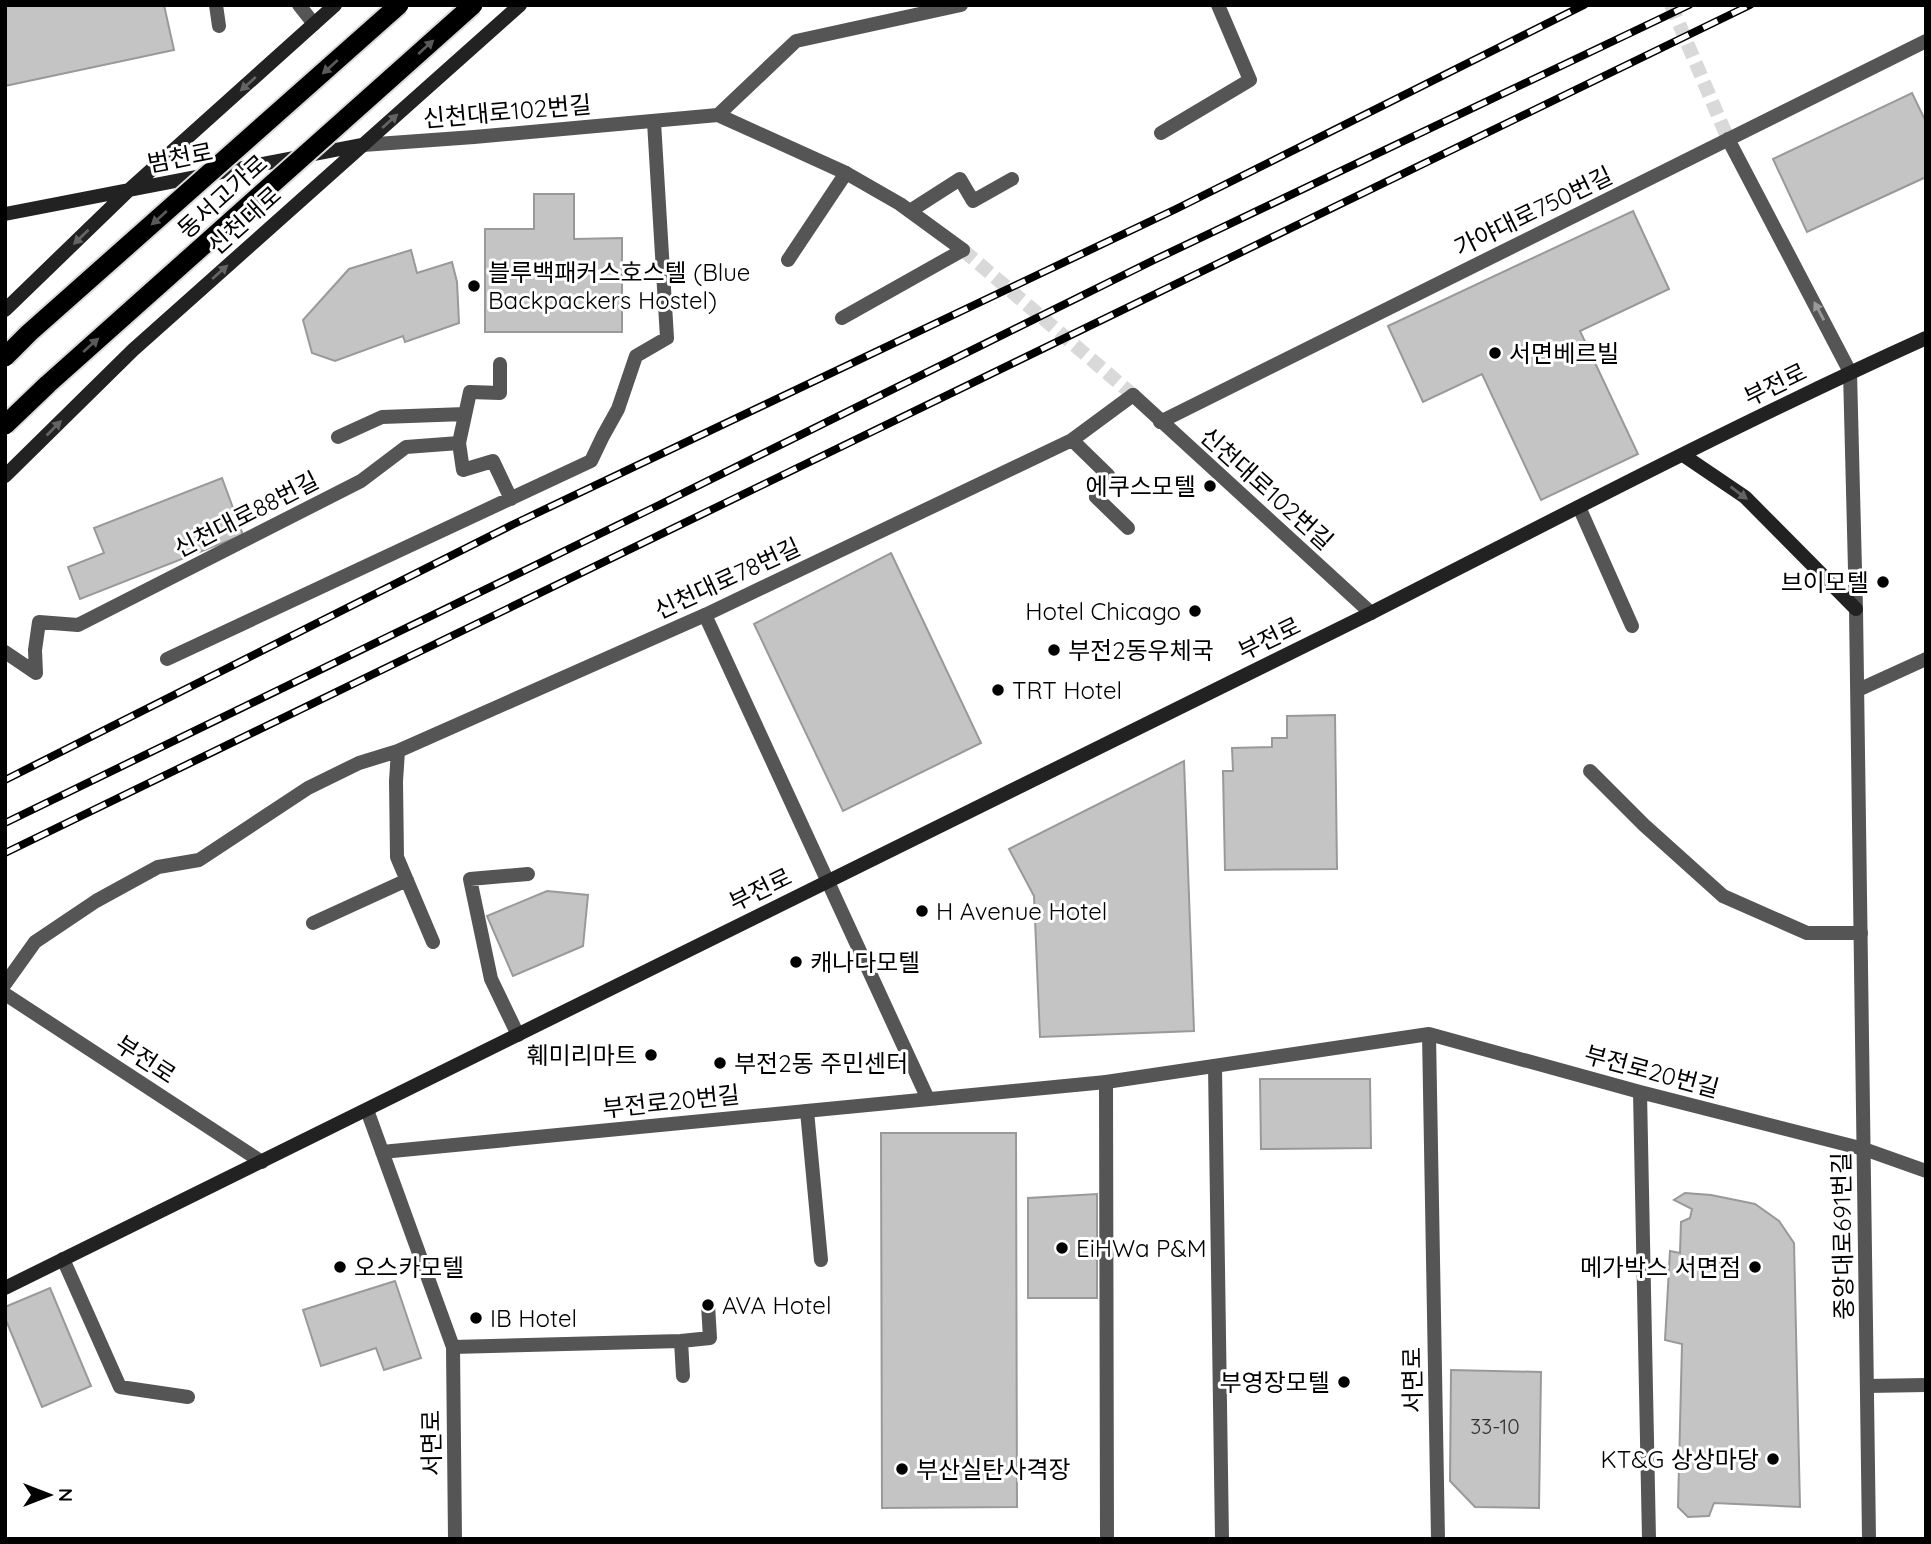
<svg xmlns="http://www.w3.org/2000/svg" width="1931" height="1544" font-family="Quicksand,'Noto Sans KR',sans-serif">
<rect width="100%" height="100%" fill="#fff"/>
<path fill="#c4c4c4" stroke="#999" stroke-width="2" d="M5 5H164L174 50 5 86Z
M1912 93 1926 122V177L1807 232 1773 159Z
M534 194H574V239L622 238V332H485V229H534Z
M1633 211 1669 289 1580 331 1638 454 1541 500 1482 374 1423 402 1388 326Z
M411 250 417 273 452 262 457 282 459 323 405 342 403 336 335 361 312 353 303 320 349 269Z
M222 478 243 535 80 599 68 567 104 553 94 528Z
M891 553 981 743 843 811 754 624Z
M1335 715 1337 869 1225 870 1223 771H1233L1232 748 1272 747V738H1287V716Z
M1184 761 1194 1031 1040 1037 1034 896 1009 849Z
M547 891 588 895 583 946 513 976 487 916Z
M1260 1079H1370L1371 1148 1261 1149Z
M881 1133H1016L1017 1507 882 1508Z
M1685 1193 1711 1195 1755 1204 1779 1221 1794 1243 1800 1507 1714 1503 1709 1516 1688 1517 1678 1507 1682 1344 1665 1340 1670 1251 1680 1253 1681 1222 1690 1218 1692 1209 1674 1200Z
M1097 1194V1298H1028V1198Z
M395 1281 421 1358 384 1370 376 1348 321 1366 303 1310Z
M50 1288 91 1386 42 1407 5 1318V1307Z
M1451 1370 1541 1372 1539 1508 1475 1507 1450 1481Z"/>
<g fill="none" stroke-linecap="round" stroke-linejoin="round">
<path stroke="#d9d9d9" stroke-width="14" stroke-dasharray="14 7" stroke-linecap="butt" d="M1671 5 1728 139"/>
<path stroke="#d9d9d9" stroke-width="14" stroke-dasharray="14 7" stroke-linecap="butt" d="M963 250 1133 395"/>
<path stroke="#555" stroke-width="14" d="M216 5 219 26
M299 5 314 24
M1161 133 1250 80 1218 5
M910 211 960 179 973 201 1012 179
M788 260 846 173
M842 318 963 250
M338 437 382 417 465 414
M1072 440 1108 475 1096 497 1128 528
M459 443 470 392 500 393V364
M1579 507 1632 626
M5 652 36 673 35 650 39 622 78 625 361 481 406 447 459 443 463 470 493 461 511 499
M167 659 591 461 603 436 618 409 636 356 667 338 654 122
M398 751 396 781 397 857 433 942
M1590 771 1644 825 1723 896 1807 933H1861
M313 923 407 880
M5 984 35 942 96 901 158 867 199 860 308 788 359 763 398 751 705 615 1072 440 1133 395
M5 994 262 1162
M518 1035 491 979 470 879 528 874
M1106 1082 1107 1539
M807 1111 821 1260
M63 1259 120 1387 188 1397
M453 1347 681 1341
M683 1376 681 1341 710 1338 708 1305
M1867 1386 1926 1385"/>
<path stroke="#555" stroke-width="14" d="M718 115 796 41 961 5
M1728 139 1850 372
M1160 422 1926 41
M705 615 928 1099
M1858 690 1926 659
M1429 1034 1438 1539
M1215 1066 1222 1539
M1640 1092 1649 1539
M367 1110 453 1347 455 1539
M382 1152 1106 1082 1429 1034 1640 1092 1864 1149 1926 1171"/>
<path stroke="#555" stroke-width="14" d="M363 145 474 137 718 115 846 173 900 204 963 250
M1850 372 1856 609 1869 1539
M1133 395 1371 613"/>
<path stroke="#222" stroke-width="14" d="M5 214 361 145
M5 310 129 190 335 5
M1683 455 1745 497 1856 609
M5 476 133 350 520 5
M5 1288 1371 613C1555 519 1738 423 1926 338"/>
<defs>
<path id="rail" d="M5 780 514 524 1176 209 1584 5
M5 823 655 507 1154 260 1689 5
M5 853 1750 5"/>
</defs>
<use href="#rail" stroke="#000" stroke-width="8"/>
<use href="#rail" stroke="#fff" stroke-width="5" stroke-dasharray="16" stroke-linecap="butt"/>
<defs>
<path id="trunk-bridge" d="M5 357 29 333 399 5
M5 425 48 384 473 5"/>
</defs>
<use href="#trunk-bridge" stroke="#dbdbdb" stroke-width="23" stroke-linecap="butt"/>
<use href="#trunk-bridge" stroke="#000" stroke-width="19"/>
</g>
<defs><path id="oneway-solid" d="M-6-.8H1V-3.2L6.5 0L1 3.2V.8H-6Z" transform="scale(1.75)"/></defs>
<g fill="#595959">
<use href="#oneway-solid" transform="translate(426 47) rotate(-42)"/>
<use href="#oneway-solid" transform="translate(330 67) rotate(138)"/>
<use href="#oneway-solid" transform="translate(159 218) rotate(138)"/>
<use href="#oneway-solid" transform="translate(91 345) rotate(-42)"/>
</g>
<g fill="#646464">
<use href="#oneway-solid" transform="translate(248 84) rotate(138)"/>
<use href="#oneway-solid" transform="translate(390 121) rotate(-42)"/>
<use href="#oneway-solid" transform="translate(81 237) rotate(136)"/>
<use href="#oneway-solid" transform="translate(220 272) rotate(-42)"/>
<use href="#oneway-solid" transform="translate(54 428) rotate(-45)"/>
<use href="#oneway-solid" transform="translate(1739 493) rotate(37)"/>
</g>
<use fill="#999" href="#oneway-solid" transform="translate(1819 311) rotate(-118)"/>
<g fill="#000" stroke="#fff" stroke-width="2.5">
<circle cx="474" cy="286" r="7"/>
<circle cx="1495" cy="353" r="7"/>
<circle cx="1210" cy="486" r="7"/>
<circle cx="1883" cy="582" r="7"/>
<circle cx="1195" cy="611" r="7"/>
<circle cx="1054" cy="650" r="7"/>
<circle cx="998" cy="690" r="7"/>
<circle cx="922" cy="911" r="7"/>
<circle cx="796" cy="962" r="7"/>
<circle cx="651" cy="1055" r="7"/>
<circle cx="720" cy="1063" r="7"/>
<circle cx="1062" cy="1248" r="7"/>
<circle cx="340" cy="1267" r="7"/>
<circle cx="1755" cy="1267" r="7"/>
<circle cx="708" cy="1305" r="7"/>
<circle cx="476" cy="1318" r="7"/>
<circle cx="1344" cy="1382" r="7"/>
<circle cx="1773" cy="1459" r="7"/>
<circle cx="902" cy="1469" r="7"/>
</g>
<g text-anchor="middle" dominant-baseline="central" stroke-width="6" stroke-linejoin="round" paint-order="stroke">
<g font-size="21" fill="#313131">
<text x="1495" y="1426">33-10</text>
</g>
<g font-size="24" fill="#000" stroke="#fff">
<text transform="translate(507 111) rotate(-5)">신천대로102번길</text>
<text transform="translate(180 157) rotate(-11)">범천로</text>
<text transform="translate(222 196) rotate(-42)">동서고가로</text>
<text transform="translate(1533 211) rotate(-26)">가야대로750번길</text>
<text transform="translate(244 220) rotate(-42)">신천대로</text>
<text transform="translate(1775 384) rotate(-26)">부전로</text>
<text transform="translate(1267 488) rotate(42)">신천대로102번길</text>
<text transform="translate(246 514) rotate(-27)">신천대로88번길</text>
<text transform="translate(727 578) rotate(-25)">신천대로78번길</text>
<text transform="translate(1269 638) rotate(-26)">부전로</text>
<text transform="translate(760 889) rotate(-26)">부전로</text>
<text transform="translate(146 1059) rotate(33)">부전로</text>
<text transform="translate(1652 1071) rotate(15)">부전로20번길</text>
<text transform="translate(671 1101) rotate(-6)">부전로20번길</text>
<text transform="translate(1842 1236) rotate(-91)">중앙대로691번길</text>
<text transform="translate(1412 1380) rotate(-91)">서면로</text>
<text transform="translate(431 1443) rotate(-91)">서면로</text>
</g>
<g font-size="24" fill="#000" stroke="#fff" text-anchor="start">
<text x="488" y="272">블루백패커스호스텔 (Blue<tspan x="488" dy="28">Backpackers Hostel)</tspan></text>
<text x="1509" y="353">서면베르빌</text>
<text x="1196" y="486" text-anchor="end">에쿠스모텔</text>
<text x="1869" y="582" text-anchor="end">브이모텔</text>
<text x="1181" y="611" text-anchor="end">Hotel Chicago</text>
<text x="1068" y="650">부전2동우체국</text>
<text x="1012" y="690">TRT Hotel</text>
<text x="936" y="911">H Avenue Hotel</text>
<text x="810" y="962">캐나다모텔</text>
<text x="637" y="1055" text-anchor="end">훼미리마트</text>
<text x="734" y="1063">부전2동 주민센터</text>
<text x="1076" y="1248">EiHWa P&amp;M</text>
<text x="354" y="1267">오스카모텔</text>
<text x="1741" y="1267" text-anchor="end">메가박스 서면점</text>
<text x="722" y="1305">AVA Hotel</text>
<text x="490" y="1318">IB Hotel</text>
<text x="1330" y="1382" text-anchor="end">부영장모텔</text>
<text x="1759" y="1459" text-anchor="end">KT&amp;G 상상마당</text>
<text x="916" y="1469">부산실탄사격장</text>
</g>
</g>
<rect width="1931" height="1544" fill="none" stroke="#000000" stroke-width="14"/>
<g transform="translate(49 1495) rotate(90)" stroke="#ffffff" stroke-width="5" paint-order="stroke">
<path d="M0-5L12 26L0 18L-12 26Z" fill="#000000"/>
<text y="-10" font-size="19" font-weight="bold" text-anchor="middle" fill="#000000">N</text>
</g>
</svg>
